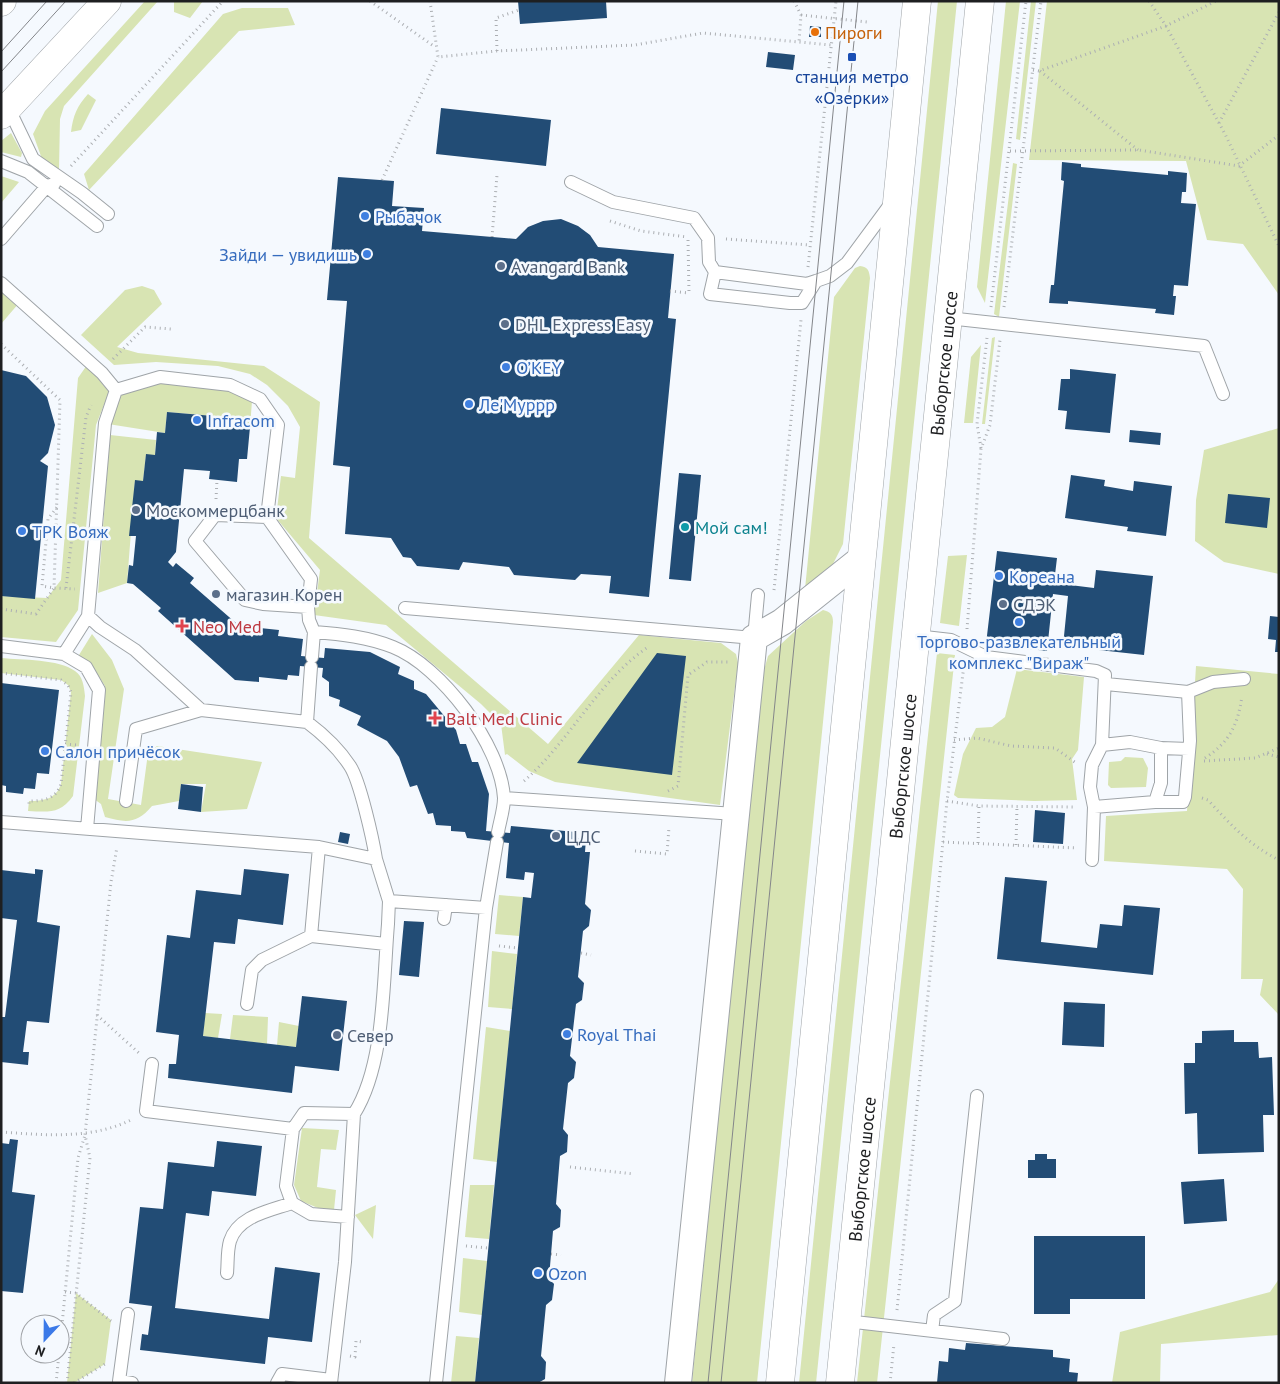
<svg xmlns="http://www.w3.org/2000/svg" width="1280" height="1384" font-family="'PT Sans',sans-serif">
<rect width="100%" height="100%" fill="#f5f9fe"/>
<path fill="#d8e4b3" d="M145 1H158L64 106 60 119 59 170 42 159 33 134 45 111Z
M174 1H203L190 18 174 12Z
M938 1H957L816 1383H799Z
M1006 1H1020L985 303 977 287Z
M1031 1H1036L1020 140 1016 139Z
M1047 1H1279V295L1243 244 1207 240 1186 161 1029 160Z
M242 8H288L295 25 239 31 89 190 84 174 223 14Z
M88 94 96 100 81 130 71 132C73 116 77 106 88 94Z
M11 133 22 153 21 157 1 152V141Z
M1013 163 1017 164 999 317 994 314Z
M1 176 19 182 1 203Z
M860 266C868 267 869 270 870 278L843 544 831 568 805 589 834 297 855 268Z
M142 286 154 290 162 304 117 347 138 353 264 366 320 402 309 538 548 744 639 635 721 643 736 654 738 663 720 805 555 782 529 771 507 754 505 755 501 724 481 704 386 625 314 615 320 570 276 518 281 476 295 478 300 427 288 406 267 385 250 374 218 366 156 362 114 365 81 335 125 290Z
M1 287 19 303 1 324Z
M995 337 985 424H982L992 338Z
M981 345 973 423H964L971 357Z
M87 365 109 392 96 425 78 610 56 642 1 637V596L47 598 61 580 78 378Z
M161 380 228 389 252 401 250 427 224 425 225 417 167 412 165 433 108 424 119 393Z
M1279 428V574L1224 562 1195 541 1196 500 1204 450Z
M110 435 156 440 155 455H146L143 481H135L127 583 98 593Z
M967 555 959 626 940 623 948 556Z
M823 610C830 612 833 614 833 622L757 1383H692L762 677 768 656 806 621Z
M92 634 112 660 124 689 108 799 141 805 148 753 157 746 262 762 247 809 201 812 206 784H181L179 801 152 806C137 824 126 823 105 817L101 804 94 799 105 686 91 664 79 655Z
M937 653 955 655 877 1383H857Z
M1 658C22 660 59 659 75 671 83 676 84 687 85 696L73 796C60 814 49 812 28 811L29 801C44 801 56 799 61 784L71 692 68 685 61 680 1 673Z
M1196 666 1279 674V1015L1260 995 1263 979H1241L1243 889 1227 869 1104 861 1106 816 1187 811Z
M1017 669 1084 677 1078 750 1072 759 1077 800 1034 801 958 798 954 795 963 754 976 728 992 727 1005 717Z
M1125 757 1143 758 1148 768 1146 787 1111 788 1108 785 1109 762 1121 761Z
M499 895 523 897 519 936 495 934Z
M492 951 517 954 512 1009 488 1007Z
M205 1013 222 1014 218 1038 203 1036Z
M233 1015 268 1017 267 1044 230 1039Z
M279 1022 299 1026 296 1047 277 1045Z
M486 1027 510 1031 497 1162 473 1159Z
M302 1128 339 1130 336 1150 321 1149 317 1187 336 1190 334 1210 318 1208 301 1201 294 1185Z
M470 1185H494L489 1239 465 1237Z
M376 1205 373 1239 355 1215Z
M463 1258 487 1261 482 1315 459 1312Z
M1279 1279V1335L1161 1344 1160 1383H1112L1120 1332 1270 1292Z
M76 1293 111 1320 105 1364 74 1383H67Z
M456 1336 479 1338 475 1383H451Z"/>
<path fill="#224c75" d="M518 1H606L607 18 520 24Z
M810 26 821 27V37H809Z
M768 52 795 55 793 70 766 67Z
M441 108 551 120 546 166 436 154Z
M1062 162 1081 164V167L1168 175V171L1187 173 1186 192H1182L1181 203 1196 204 1188 286 1174 285 1173 296H1176L1174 315 1155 313 1156 309 1068 301V304L1049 303 1051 285H1054L1064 181 1061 180Z
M338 177 394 181 392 206 424 208 422 231 516 239 528 227 543 221 561 219 578 226 590 235 598 247 674 254 668 318 676 319 649 597 609 593 611 576 581 574 575 580 514 575 509 567 463 562 459 570 417 566 411 558 403 557 391 538 345 534 350 467 333 465 347 301 327 300Z
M1070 369 1116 374 1110 433 1065 429 1067 411 1058 410 1061 379H1070Z
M1 370 26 376 47 397 55 425 48 453 40 461 48 466 35 599 1 596Z
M167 412 225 417 224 425 250 427 247 459H239L237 482 209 479 210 471 184 469 176 552 168 562 173 567 176 563 194 578 190 583 252 637 260 628 279 630 278 636 303 639 301 656 324 658 325 648 370 652 400 667 398 674 414 681V689L426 694 456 730 460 744H466L472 762H478L489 794 486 831 510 833 511 826 576 832 575 838 586 839 585 852H590L585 904 591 910 589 926 583 931 578 977 584 983 582 1000 576 1004 570 1056 576 1062 574 1078 568 1083 563 1129 568 1135 567 1152 560 1156 556 1204 561 1210 560 1227 553 1231 549 1278 554 1284 552 1300 546 1305 541 1356 546 1362 545 1379 538 1383H475L523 897 531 898 534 873 525 872 524 880 506 878 509 843 467 838 465 832 451 831V826L436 825 433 813 428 814 417 785 410 787 399 757 387 741 357 725 361 716 339 706 340 700 329 696V682L322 677 323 668 300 666 299 676 288 675 287 680 259 677V682L235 680 158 611 161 608 133 584 127 583 129 565 133 566 136 536H129L135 480 143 481 146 454 155 455 157 432 165 433Z
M1130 430 1161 433 1160 445 1129 442Z
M679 473 701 475 691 581 669 579Z
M1071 475 1105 480 1104 486 1133 491 1134 481 1172 486 1166 536 1127 531 1128 527 1065 518Z
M1228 494 1270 498 1267 528 1225 523Z
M997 551 1057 558 1054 583 1094 588 1096 570 1153 576 1144 655 1063 646 1068 596 1053 594 1047 651 986 644Z
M1270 616 1279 617V652H1275L1276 640 1268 639Z
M657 653 686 656 672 775 577 763Z
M1 683 59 690 49 774 37 773 35 789 24 788 23 794 6 792V786L1 785Z
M181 784 203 787 201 812 178 809Z
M1035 810 1065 813 1063 844 1033 842Z
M340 832 350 834 348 844 338 842Z
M35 869 43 870 37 922 60 926 49 1023 27 1021 23 1052H29L28 1065 1 1062V1017H5L17 920 1 918V870L35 874Z
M244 869 289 874 283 925 238 919 235 944 214 942 203 1036 296 1047 302 996 347 1001 339 1071 295 1066 292 1093 168 1078 169 1064H176L179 1035 156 1032 167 935 190 938 196 890 241 895Z
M1005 877 1047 881 1041 942 1097 948 1100 924 1122 926 1124 905 1160 908 1153 975 997 959Z
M404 921 424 922 419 977 399 975Z
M1064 1002 1105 1004 1104 1047 1062 1045Z
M1234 1030V1042H1258L1259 1058 1272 1057 1274 1115H1263L1264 1152 1198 1154 1197 1113 1185 1114 1184 1063H1195V1043H1202V1031Z
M10 1139 18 1140 12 1192 35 1195 23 1293 1 1291V1143L9 1144Z
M217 1141 262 1146 256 1196 212 1191 209 1216 186 1213 175 1308 269 1319 275 1267 320 1273 312 1342 268 1337 265 1364 140 1350 142 1334 148 1335 152 1306 129 1303 140 1207 163 1209 168 1162 214 1167Z
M1035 1154H1047V1159H1056V1178H1028V1160H1035Z
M1224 1179 1227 1221 1184 1224 1181 1182Z
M1034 1236H1145V1299H1070V1314H1034Z
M966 1343 1053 1350V1357L1070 1359 1069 1372 1078 1373 1077 1383H937L939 1361 948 1362 949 1348 965 1350Z"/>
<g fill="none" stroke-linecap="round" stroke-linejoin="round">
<defs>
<path id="service" d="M8 107 33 159 82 193 108 214
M1 161 28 172 97 226
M571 182 613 202 694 218 708 238 709 262 715 272 710 294 790 303H802L816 281 830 276 847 263 892 202
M1 239 47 186 54 184
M715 272 807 284 816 281
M1 283 102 373 116 390
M948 318 1204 346 1223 394
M116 390 160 377 230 385 260 399 278 425 267 517 311 579 308 607 309 620 314 632 312 657
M267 517 215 515 195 541 245 600 263 604 308 607
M405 608 754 638 758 595
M88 616 100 627 135 650 201 710 307 722C323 734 339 749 350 766 360 781 373 840 376 859
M314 632C341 634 368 637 393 647 441 666 501 745 504 798 504 809 500 821 498 832
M916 636 951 640 986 657 1096 671 1105 675 1102 745
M1 646 64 654 86 667 99 690 87 829
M64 654 88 616 105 423 116 390
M1106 684 1188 692 1213 682 1244 679
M307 722 311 667
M1161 748 1189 749
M504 798 735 814
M126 801 136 729 201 710
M1155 802H1183L1185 797 1190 741 1188 692
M1 822 319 847 376 859 389 901 388 924C383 982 385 1065 354 1114L345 1262 331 1383
M1092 860 1094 807 1090 787 1092 765 1102 745 1130 742 1161 748V783L1155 802 1094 807
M389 901 486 908
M444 919 446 905
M311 936 319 847
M247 1004 252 970 262 960 311 936 386 944
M152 1064 146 1111 293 1129
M348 1217 311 1214 292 1203 286 1186 293 1129 304 1113 354 1114
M227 1273C228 1263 227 1251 230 1241 238 1216 269 1211 292 1203
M128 1314 119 1381 132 1383
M846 1321 1003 1339
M932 1331 934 1315 955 1301 977 1096
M277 1383 282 1374 331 1380
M436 1383 486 908 497 842"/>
<path id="minor" d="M678 1383 754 638 782 622 861 559"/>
<g id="primary">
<path d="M1 2 2 1"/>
<path d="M1 115 107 1"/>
<path d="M780 1383 917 1"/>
<path id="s1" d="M840 1383 980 1"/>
</g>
</defs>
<use href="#service" stroke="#9fa4a8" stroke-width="14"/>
<use href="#minor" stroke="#9fa4a8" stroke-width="28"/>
<use href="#primary" stroke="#9fa4a8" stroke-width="29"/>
<path stroke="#acafb3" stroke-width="3" stroke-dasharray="1 4" stroke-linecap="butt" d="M370 1 435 47
M430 1 438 57 497 51 635 45 703 33 831 45
M794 1 801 15 799 42
M1149 1 1166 26 1225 134 1279 246
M801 15 867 22
M497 51 496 18 519 10
M1033 70 1039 71 1166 26 1216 1
M1040 71 1138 150
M1219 123 1279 12
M1010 151 1139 150 1239 166 1279 135
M71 166 223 1
M382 180 438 57
M610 221 641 231 687 237
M492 237 497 175
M726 239 810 245
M688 240 689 293
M808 267 836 1
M670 291 689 293
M991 307 1026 1
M1004 307 1041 1
M1 344 60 400 54 588 75 589
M113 359 145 327 171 329
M981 448 977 424 987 338
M216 499 217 480
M66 588 86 417 91 405
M774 590 801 320
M1 609 36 614 54 588 42 586 48 519 57 507
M967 629 981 449 990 425 1000 340
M1 673 61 680 68 685 71 692 61 784C56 799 44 801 29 801V807
M954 740 977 738 1011 746 1055 748 1076 763
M65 744 77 745
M1267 754 1279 757
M1205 758C1230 742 1238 724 1242 696
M1204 761 1255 758 1279 748
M524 781C570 741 598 681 648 647
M668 791 678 786 688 675 707 662H728
M1202 798 1208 800C1230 824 1249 845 1279 860
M947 801 979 806 1076 807
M943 842 1077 848
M978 843 979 806
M1016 845 1017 806
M635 851 667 854 669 827
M499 946 518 948
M581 953 591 955
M97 1015 140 1054
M1 1132C46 1135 91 1140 133 1119
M570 1167 634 1174
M466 1246 488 1248
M551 1254 561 1255
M65 1292 76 1293 111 1321
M897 1310 947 801 964 665
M60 1346 78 1158 85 1135
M350 1356 355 1357 356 1341 363 1342
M56 1383 59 1354
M67 1383 90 1158 85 1135 111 882 117 847
M74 1383 105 1364
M890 1383 894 1344"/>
<use href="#service" stroke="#fff" stroke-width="12"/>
<use href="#minor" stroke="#fff" stroke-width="26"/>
<use href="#primary" stroke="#fff" stroke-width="28"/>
<path stroke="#84868a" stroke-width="1" d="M1 52 47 1
M1 72 66 1
M708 1383 844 1
M721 1383 858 1"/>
</g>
<circle fill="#e8710a" stroke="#f5f9fe" stroke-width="2" cx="815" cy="32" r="5"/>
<rect fill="#1a4fb4" stroke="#f5f9fe" stroke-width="2" x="847" y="52" width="10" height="10" rx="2.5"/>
<g fill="#3f7fe0" stroke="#f5f9fe" stroke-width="2">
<circle cx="365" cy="216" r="5"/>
<circle cx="367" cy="254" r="5"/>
<circle cx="506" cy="367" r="5"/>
<circle cx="469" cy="404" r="5"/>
<circle cx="197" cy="420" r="5"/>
<circle cx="22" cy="531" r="5"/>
<circle cx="999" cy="576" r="5"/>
<circle cx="1019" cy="622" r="5"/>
<circle cx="45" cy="751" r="5"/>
<circle cx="567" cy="1034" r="5"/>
<circle cx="538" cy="1273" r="5"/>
</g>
<g fill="#5c6f8a" stroke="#f5f9fe" stroke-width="2">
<circle cx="501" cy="266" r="5"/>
<circle cx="505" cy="324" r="5"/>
<circle cx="136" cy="510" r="5"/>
<circle cx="216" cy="594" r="5"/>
<circle cx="1003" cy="604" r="5"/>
<circle cx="556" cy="836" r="5"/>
<circle cx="337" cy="1035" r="5"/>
</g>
<circle fill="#0f9aa8" stroke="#f5f9fe" stroke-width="2" cx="685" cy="527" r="5"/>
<g fill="#e0444e" stroke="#f5f9fe" stroke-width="2">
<path d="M179.5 618.5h5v5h5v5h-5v5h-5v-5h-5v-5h5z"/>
<path d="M432.5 710.5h5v5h5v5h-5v5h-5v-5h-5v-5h5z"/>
</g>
<g text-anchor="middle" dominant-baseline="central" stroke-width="5" stroke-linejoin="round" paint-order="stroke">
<g font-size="18" fill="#c56008" stroke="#f5f9fe" text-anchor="start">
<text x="825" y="32">Пироги</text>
</g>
<g font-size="18" fill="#164399" stroke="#f5f9fe">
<text x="852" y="76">станция метро<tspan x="852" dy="21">«Озерки»</tspan></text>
</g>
<g font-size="18" fill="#366cbe" stroke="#f5f9fe" text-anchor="start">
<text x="375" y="216">Рыбачок</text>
<text x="357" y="254" text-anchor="end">Зайди — увидишь</text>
<text x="516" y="367">O’KEY</text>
<text x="479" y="404">Ле'Муррр</text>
<text x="207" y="420">Infracom</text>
<text x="32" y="531">ТРК Вояж</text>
<text x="1009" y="576">Кореана</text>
<text x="1019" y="641" text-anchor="middle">Торгово-развлекательный<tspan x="1019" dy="21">комплекс "Вираж"</tspan></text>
<text x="55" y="751">Салон причёсок</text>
<text x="577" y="1034">Royal Thai</text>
<text x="548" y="1273">Ozon</text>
</g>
<g font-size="18" fill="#4e5e75" stroke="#f5f9fe" text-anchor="start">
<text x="511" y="266">Avangard Bank</text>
<text x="515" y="324">DHL Express Easy</text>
<text x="146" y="510">Москоммерцбанк</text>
<text x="226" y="594">магазин Корен</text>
<text x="1013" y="604">СДЭК</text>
<text x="566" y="836">ЦДС</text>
<text x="347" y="1035">Север</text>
</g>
<g font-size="18" fill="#1e1f21" stroke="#f5f9fe">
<text stroke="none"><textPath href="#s1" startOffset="1025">Выборгское шоссе</textPath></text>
<text stroke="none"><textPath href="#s1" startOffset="620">Выборгское шоссе</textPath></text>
<text stroke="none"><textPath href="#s1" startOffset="215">Выборгское шоссе</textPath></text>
</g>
<g font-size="18" fill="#0d838f" stroke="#f5f9fe" text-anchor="start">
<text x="695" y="527">Мой сам!</text>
</g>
<g font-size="18" fill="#be3a42" stroke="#f5f9fe" text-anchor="start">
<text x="193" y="626">Neo Med</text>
<text x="446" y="718">Balt Med Clinic</text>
</g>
</g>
<rect width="1280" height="1384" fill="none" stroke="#1e1f21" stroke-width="5"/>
<g transform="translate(45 1339) rotate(202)"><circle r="24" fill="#f5f9fe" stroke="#9fa2a6"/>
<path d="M0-4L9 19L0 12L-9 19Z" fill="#3b79e8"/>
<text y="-8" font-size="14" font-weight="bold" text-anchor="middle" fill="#1e1f21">N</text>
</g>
</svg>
